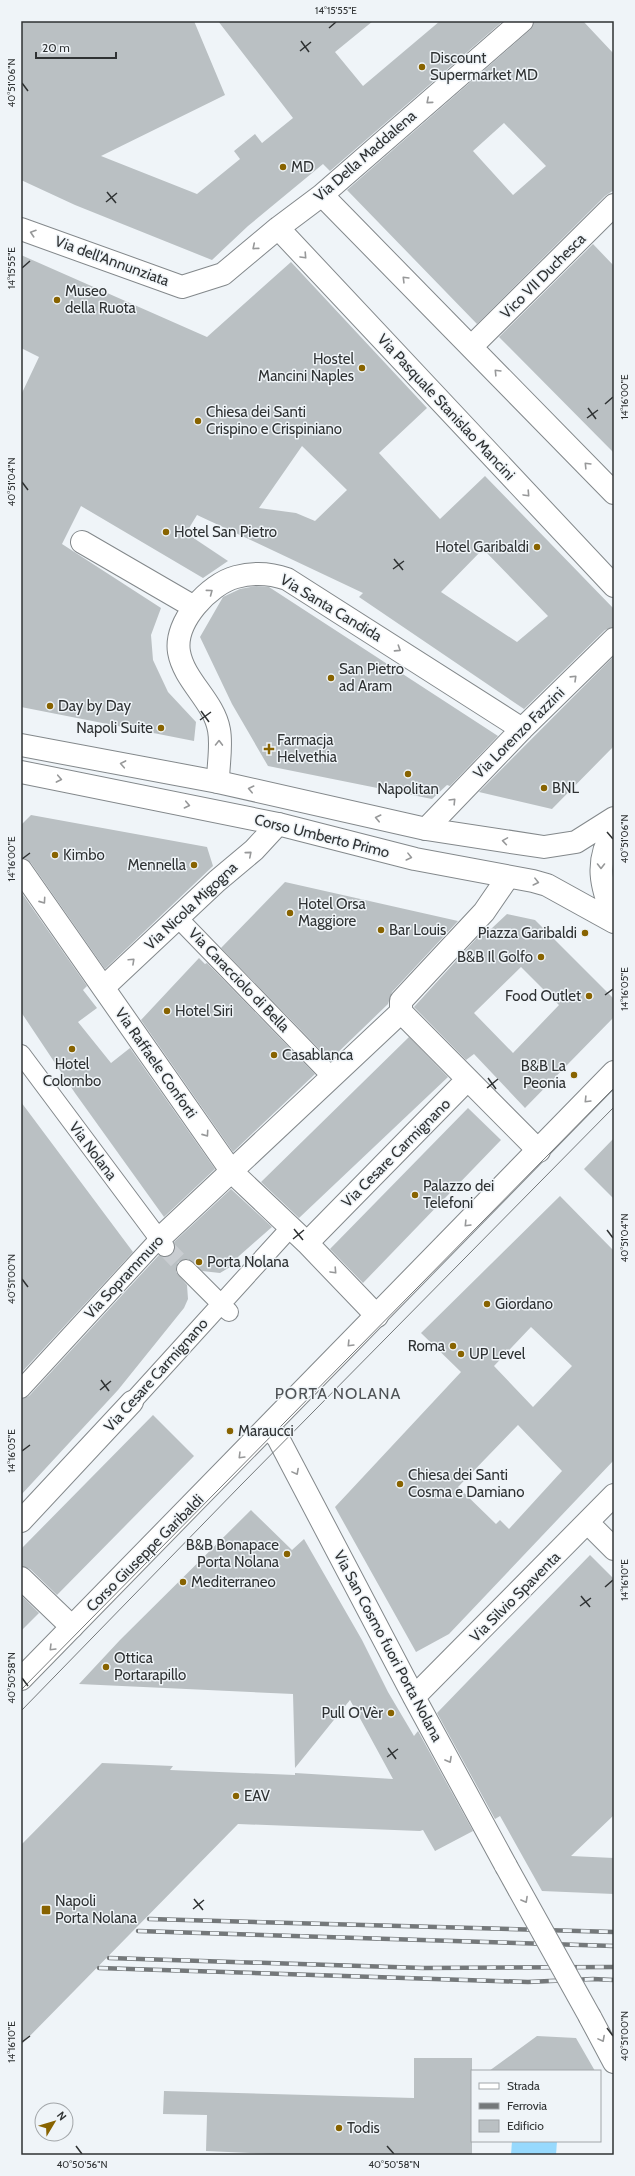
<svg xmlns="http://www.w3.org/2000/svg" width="635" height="2176" font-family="Cabin,sans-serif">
<rect width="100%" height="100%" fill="#eff4f8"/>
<path fill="#97d9fd" d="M512 2141H557L556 2155H511Z"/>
<path fill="#bac0c3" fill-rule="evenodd" d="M21 21H194L225 95 101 156 197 194 240 159 234 151 255 134 262 143 293 118 218 21H373L335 52 363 86 440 21H503L330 171 323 164 248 226 212 260 75 205 21 180Z
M534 21H583L614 54V190L605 196 477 324 347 190 530 30ZM504 123 546 166 513 195 473 151Z
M593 244 614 266V453L499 337Z
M21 255 207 337 291 262 427 408 379 453 440 519 485 476 614 609V627L605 630 524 709 359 597 363 593 255 542 197 515 186 533 228 561 203 578 81 506 62 544 161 608 151 635 153 660 168 692 196 722 194 741 21 707V395L39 357 21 348ZM302 446 347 490 315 521 296 513 259 508ZM483 549 548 616 517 642 441 592Z
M256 586 269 587 498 736 450 786 447 785 432 799 268 766 232 704 200 637 223 597 240 589Z
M614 656V746L552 809 479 792Z
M31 815 207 847 213 866 105 969 31 863 21 858V825Z
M285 882 458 921 392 992 388 1004 330 1060 221 948Z
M21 892 87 986 83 990 97 1008 78 1022 111 1063 130 1048 215 1169 164 1217 75 1093 21 1012Z
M507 914 535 920 614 999V1017L525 1108 474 1054 466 1060 414 1007 486 928 491 929ZM521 967 559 1005 513 1053 474 1013Z
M199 958 205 964 207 963 315 1074 233 1152 141 1020Z
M409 1037 448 1077 299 1218 261 1182Z
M21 1102 133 1252 21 1373Z
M468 1108 501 1140 363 1283 330 1249Z
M614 1138V1199L584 1169Z
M231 1189 272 1227 239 1256 230 1267 220 1273 202 1271 188 1259 178 1262 176 1272 187 1285 188 1299 184 1308 118 1390 21 1495V1399L29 1396 159 1255 166 1257 172 1255 175 1251 174 1242Z
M560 1196 614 1251V1460L449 1634 416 1652 335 1507 461 1372 421 1333ZM531 1327 572 1366 533 1407 494 1366ZM518 1425 562 1471 509 1529 500 1520 496 1524 458 1487Z
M153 1415 194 1456 57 1595 30 1569 21 1566V1549Z
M251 1510 292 1550 304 1539 362 1640 388 1692 414 1736 418 1731 473 1831 435 1851 423 1830 420 1831 238 1824 21 2045V1845L102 1763 173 1766 170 1770 295 1775V1773L393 1779 350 1700 295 1768 293 1694 79 1684 120 1640Z
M590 1555 614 1579V1815L571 1856 614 1858V1894L542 1891 500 1816 495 1819 437 1713Z
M21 1595 39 1613 21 1631Z
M537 2036 576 2038 595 2071H489Z
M414 2058H472V2155H296L206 2151 207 2115 163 2114 164 2091 414 2098Z"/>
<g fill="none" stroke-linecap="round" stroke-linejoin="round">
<path stroke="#c9cdd1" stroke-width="18" stroke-dasharray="18 9" stroke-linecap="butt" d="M165 1247 186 1269"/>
<defs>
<path id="pedestrian" d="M178 918 332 1077
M21 1054 165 1247
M186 1269 229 1312
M21 1389 158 1240
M132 1402 291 1227"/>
<path id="minor" d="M322 195 614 493
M278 228 614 586
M21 229 182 287 223 274 278 228 322 195 522 21
M472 346 614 205
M82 542 194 607
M218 782C218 765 222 746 219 730 214 701 184 681 179 652 174 622 209 584 236 577 254 572 270 573 287 579L522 729
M426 829 522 729 614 639
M21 870 232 1172 307 1243 377 1316
M104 987 217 881 254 850 278 824
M401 1012 539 1151
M158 1240 401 1012V1001L484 912 508 877
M307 1243 467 1080
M269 1428 278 1438 414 1697 506 1866
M21 1521 132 1402
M588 1523 614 1549
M21 1578 72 1627
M414 1697 614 1495
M590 2017 614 2062"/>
<path id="secondary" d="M21 745 218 782 426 829 544 847 576 842 614 818
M21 772 278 824 415 859 533 881 547 885 614 922
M614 830C594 861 601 887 614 919
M21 1679 614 1072"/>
</defs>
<use href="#pedestrian" stroke="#83888b" stroke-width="20"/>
<use href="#minor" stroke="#83888b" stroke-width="24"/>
<use href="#secondary" stroke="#83888b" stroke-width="24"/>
<use href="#pedestrian" stroke="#fff" stroke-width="18"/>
<use href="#minor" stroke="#fff" stroke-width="22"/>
<use href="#secondary" stroke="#fff" stroke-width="22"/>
<path stroke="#74787a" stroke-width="1" d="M21 1690 614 1088
M21 1711 240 1486 614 1107"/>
<defs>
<path id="rail" d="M149 1919 614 1932
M138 1931 614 1946
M109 1958 423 1968 614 1967
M99 1968 528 1982 593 1979 614 1980"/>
</defs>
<use href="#rail" stroke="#74787a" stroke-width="4.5"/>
<use href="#rail" stroke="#eff4f8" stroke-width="3" stroke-dasharray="9" stroke-linecap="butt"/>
<defs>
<path id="minor-bridge" d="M506 1866 590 2017"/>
</defs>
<use href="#minor-bridge" stroke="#83888b" stroke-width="24" stroke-linecap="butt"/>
<use href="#minor-bridge" stroke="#fff" stroke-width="22"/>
</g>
<defs><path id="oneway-chevron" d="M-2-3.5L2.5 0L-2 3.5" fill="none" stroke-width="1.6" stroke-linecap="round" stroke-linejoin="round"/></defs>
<g stroke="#979899">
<use href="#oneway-chevron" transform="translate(429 101) rotate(139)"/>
<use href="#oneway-chevron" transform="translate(33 233) rotate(-162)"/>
<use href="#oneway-chevron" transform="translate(255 247) rotate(140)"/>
<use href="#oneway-chevron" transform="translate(304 256) rotate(47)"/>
<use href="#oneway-chevron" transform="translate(405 279) rotate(-135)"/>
<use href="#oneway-chevron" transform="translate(497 372) rotate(-134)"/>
<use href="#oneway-chevron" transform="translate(587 465) rotate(-134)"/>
<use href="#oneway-chevron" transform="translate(527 494) rotate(47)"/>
<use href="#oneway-chevron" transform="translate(210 592) rotate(-37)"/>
<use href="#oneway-chevron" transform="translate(398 649) rotate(33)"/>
<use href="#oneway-chevron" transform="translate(574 678) rotate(-44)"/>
<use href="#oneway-chevron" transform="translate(219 743) rotate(-89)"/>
<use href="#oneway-chevron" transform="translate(123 764) rotate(-169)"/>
<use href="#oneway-chevron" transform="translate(59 779) rotate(11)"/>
<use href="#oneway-chevron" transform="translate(251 789) rotate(-167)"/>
<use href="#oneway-chevron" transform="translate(453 801) rotate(-46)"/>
<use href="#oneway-chevron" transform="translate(187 805) rotate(12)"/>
<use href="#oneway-chevron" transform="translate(378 818) rotate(-167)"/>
<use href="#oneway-chevron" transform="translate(505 841) rotate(-171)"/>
<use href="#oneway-chevron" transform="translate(249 854) rotate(-41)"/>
<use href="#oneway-chevron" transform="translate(409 857) rotate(14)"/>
<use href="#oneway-chevron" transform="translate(601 866) rotate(90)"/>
<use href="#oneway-chevron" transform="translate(536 882) rotate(14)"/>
<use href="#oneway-chevron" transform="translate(43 901) rotate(55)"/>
<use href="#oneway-chevron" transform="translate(132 961) rotate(-43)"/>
<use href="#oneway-chevron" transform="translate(587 1100) rotate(134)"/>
<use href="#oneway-chevron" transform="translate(206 1134) rotate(55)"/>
<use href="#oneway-chevron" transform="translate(467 1224) rotate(134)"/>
<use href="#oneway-chevron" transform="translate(334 1271) rotate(47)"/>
<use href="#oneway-chevron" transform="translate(350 1344) rotate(134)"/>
<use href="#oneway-chevron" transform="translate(241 1456) rotate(135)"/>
<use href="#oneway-chevron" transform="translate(296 1472) rotate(62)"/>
<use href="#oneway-chevron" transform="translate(52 1648) rotate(135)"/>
<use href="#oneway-chevron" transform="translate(449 1760) rotate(61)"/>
<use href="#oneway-chevron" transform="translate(525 1900) rotate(61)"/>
<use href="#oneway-chevron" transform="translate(602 2039) rotate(62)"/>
</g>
<path fill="none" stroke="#2f3233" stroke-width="1.5" d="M329 28 336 22M301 41 309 52M300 51 311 42M22 83 28 91M107 192 116 203M106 202 117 193M22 268 30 261M605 404 613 397M588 408 596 419M587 418 598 410M22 482 28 490M394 559 403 570M393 569 404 561M201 711 209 722M200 720 211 712M607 832 613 839M22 859 30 853M605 995 613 989M488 1078 496 1089M487 1088 498 1079M294 1229 303 1240M607 1230 613 1238M293 1239 304 1230M22 1279 28 1287M101 1380 109 1391M100 1390 111 1381M22 1451 30 1445M605 1587 613 1580M581 1596 590 1607M580 1606 591 1598M22 1678 28 1686M388 1748 396 1759M387 1757 398 1749M194 1899 203 1910M193 1909 204 1900M607 2028 613 2036M22 2042 30 2036M76 2146 82 2154M387 2146 394 2154"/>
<g fill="#886300" stroke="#eff4f8" stroke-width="1.5">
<circle cx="422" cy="67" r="4"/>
<circle cx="283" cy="167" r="4"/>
<circle cx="57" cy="300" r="4"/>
<circle cx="362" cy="368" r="4"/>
<circle cx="198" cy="421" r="4"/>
<circle cx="166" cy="532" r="4"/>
<circle cx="537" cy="547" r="4"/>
<circle cx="331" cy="678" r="4"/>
<circle cx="50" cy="706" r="4"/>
<circle cx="161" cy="728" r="4"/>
<path d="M267 743h4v4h4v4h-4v4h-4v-4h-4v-4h4z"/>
<circle cx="408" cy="774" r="4"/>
<circle cx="544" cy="788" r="4"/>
<circle cx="55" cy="855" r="4"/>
<circle cx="194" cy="865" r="4"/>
<circle cx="290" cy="913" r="4"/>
<circle cx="381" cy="930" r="4"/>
<circle cx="585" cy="933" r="4"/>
<circle cx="541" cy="957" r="4"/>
<circle cx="589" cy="996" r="4"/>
<circle cx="167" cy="1011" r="4"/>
<circle cx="72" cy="1049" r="4"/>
<circle cx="274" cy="1055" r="4"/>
<circle cx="574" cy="1075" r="4"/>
<circle cx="415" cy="1195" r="4"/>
<circle cx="199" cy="1262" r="4"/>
<circle cx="487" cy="1304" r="4"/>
<circle cx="453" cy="1346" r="4"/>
<circle cx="461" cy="1354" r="4"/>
<circle cx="230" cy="1431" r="4"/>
<circle cx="400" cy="1484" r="4"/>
<circle cx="287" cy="1554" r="4"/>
<circle cx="183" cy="1582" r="4"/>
<circle cx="106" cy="1667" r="4"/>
<circle cx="391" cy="1713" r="4"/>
<circle cx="236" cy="1796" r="4"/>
<rect x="41" y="1905" width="10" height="10" rx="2"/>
<circle cx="339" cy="2128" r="4"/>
</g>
<g text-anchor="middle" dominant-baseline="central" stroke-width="3" stroke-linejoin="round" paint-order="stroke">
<g font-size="15" fill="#2f3233" stroke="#eff4f8" text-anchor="start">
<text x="430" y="58">Discount<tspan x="430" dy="17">Supermarket MD</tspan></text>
<text x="291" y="167">MD</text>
<text x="65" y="291">Museo<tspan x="65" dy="17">della Ruota</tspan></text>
<text x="354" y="359" text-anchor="end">Hostel<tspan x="354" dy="17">Mancini Naples</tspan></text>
<text x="206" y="412">Chiesa dei Santi<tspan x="206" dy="17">Crispino e Crispiniano</tspan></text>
<text x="174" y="532">Hotel San Pietro</text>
<text x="529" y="547" text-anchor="end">Hotel Garibaldi</text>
<text x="339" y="669">San Pietro<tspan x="339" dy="17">ad Aram</tspan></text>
<text x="58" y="706">Day by Day</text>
<text x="153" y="728" text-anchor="end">Napoli Suite</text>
<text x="277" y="740">Farmacja<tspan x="277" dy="17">Helvethia</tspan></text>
<text x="552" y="788">BNL</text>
<text x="408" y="789" text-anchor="middle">Napolitan</text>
<text x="63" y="855">Kimbo</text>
<text x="186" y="865" text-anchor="end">Mennella</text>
<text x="298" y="904">Hotel Orsa<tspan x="298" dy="17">Maggiore</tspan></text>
<text x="389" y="930">Bar Louis</text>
<text x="577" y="933" text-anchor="end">Piazza Garibaldi</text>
<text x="533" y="957" text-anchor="end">B&amp;B Il Golfo</text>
<text x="581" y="996" text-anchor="end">Food Outlet</text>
<text x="175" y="1011">Hotel Siri</text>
<text x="282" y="1055">Casablanca</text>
<text x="72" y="1064" text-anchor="middle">Hotel<tspan x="72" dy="17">Colombo</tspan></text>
<text x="566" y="1066" text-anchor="end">B&amp;B La<tspan x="566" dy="17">Peonia</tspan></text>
<text x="423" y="1186">Palazzo dei<tspan x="423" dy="17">Telefoni</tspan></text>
<text x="207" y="1262">Porta Nolana</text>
<text x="495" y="1304">Giordano</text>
<text x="445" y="1346" text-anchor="end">Roma</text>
<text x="469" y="1354">UP Level</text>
<text x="238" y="1431">Maraucci</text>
<text x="408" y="1475">Chiesa dei Santi<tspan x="408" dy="17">Cosma e Damiano</tspan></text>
<text x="279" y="1545" text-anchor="end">B&amp;B Bonapace<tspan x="279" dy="17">Porta Nolana</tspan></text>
<text x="191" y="1582">Mediterraneo</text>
<text x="114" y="1658">Ottica<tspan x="114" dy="17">Portarapillo</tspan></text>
<text x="383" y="1713" text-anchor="end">Pull O'Vèr</text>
<text x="244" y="1796">EAV</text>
<text x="55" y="1901">Napoli<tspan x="55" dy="17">Porta Nolana</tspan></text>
<text x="347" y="2128">Todis</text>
</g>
<g font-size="15" fill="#2f3233" stroke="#eff4f8">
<text transform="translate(365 156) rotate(-41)">Via Della Maddalena</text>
<text transform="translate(112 261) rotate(20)">Via dell'Annunziata</text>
<text transform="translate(543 276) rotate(-45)">Vico VII Duchesca</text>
<text transform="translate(446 407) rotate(47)">Via Pasquale Stanislao Mancini</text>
<text transform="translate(331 608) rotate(31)">Via Santa Candida</text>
<text transform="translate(519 733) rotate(-45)">Via Lorenzo Fazzini</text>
<text transform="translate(322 836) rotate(14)">Corso Umberto Primo</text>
<text transform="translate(191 906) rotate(-43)">Via Nicola Migogna</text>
<text transform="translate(239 980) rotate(46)">Via Caracciolo di Bella</text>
<text transform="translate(156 1063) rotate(55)">Via Raffaele Conforti</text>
<text transform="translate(93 1151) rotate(53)">Via Nolana</text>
<text transform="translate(396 1153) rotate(-45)">Via Cesare Carmignano</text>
<text transform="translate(124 1277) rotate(-47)">Via Soprammuro</text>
<text transform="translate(156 1375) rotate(-48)">Via Cesare Carmignano</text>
<text transform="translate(145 1553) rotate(-45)">Corso Giuseppe Garibaldi</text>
<text transform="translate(515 1597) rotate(-45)">Via Silvio Spaventa</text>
<text transform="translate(388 1646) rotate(62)">Via San Cosmo fuori Porta Nolana</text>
</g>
<g font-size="16" letter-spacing="1" fill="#4f5356" stroke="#eff4f8">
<text x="338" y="1393">PORTA NOLANA</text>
</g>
</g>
<rect width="635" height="2176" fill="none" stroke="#eff4f8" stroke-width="44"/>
<rect x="471" y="2070" width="130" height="72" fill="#eff4f8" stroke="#a2a6a9"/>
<rect x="479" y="2083" width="20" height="6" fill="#ffffff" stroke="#a2a6a9"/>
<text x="507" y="2090" font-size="12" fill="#2f3233">Strada</text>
<rect x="479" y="2103" width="20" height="6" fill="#74787a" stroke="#a2a6a9"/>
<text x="507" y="2110" font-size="12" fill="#2f3233">Ferrovia</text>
<rect x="479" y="2120" width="20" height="12" fill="#bac0c3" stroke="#a2a6a9"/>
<text x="507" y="2130" font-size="12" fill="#2f3233">Edificio</text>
<g transform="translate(54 2122) rotate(52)"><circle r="19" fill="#eff4f8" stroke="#a2a6a9"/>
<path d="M0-3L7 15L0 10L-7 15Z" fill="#886300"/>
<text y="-6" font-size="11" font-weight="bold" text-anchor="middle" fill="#2f3233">N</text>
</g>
<path d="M36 52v6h80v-6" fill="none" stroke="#2f3233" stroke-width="2"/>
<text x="42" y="52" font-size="12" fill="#2f3233" stroke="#eff4f8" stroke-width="3" paint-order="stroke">20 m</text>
<rect x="22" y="22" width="591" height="2132" fill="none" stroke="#2f3233" stroke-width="1.5"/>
<g font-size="10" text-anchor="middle" fill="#2f3233">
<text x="336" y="14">14°15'55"E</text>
<text transform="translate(11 83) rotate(-90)" y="4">40°51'06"N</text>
<text transform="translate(11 268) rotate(-90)" y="4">14°15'55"E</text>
<text transform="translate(624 397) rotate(-90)" y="4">14°16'00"E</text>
<text transform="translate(11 482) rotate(-90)" y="4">40°51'04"N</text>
<text transform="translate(624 839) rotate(-90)" y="4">40°51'06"N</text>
<text transform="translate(11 859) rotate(-90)" y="4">14°16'00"E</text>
<text transform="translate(624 989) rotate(-90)" y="4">14°16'05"E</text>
<text transform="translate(624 1238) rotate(-90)" y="4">40°51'04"N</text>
<text transform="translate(11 1279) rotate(-90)" y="4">40°51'00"N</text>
<text transform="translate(11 1451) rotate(-90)" y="4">14°16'05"E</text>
<text transform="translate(624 1580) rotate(-90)" y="4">14°16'10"E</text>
<text transform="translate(11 1678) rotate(-90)" y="4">40°50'58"N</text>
<text transform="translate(624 2036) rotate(-90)" y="4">40°51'00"N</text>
<text transform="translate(11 2042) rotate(-90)" y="4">14°16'10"E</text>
<text x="82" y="2168">40°50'56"N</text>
<text x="394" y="2168">40°50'58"N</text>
</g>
</svg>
